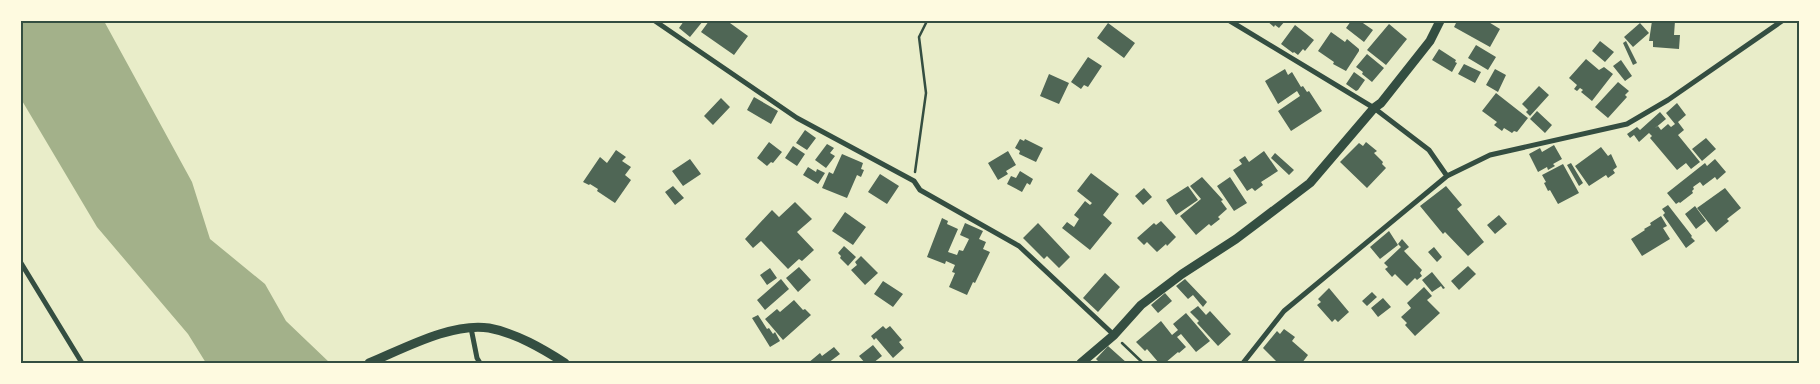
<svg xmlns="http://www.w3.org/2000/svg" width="1820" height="384" font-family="'IBM Plex Sans',sans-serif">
<rect width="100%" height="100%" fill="#e9edc9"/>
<path fill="#a3b18a" d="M21 21H104L192 182 210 239 265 284 286 321 330 363H206L188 334 97 227 21 99Z"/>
<path fill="#4f6655" d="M684 21H703L690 37 679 28Z
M709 21H732L730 23 748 36 734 55 701 32Z
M1267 21H1285L1279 28 1275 25 1274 27Z
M1351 21H1360L1373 30 1364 42 1346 28Z
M1457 21H1487L1500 29 1490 47 1454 27Z
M1652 21H1675L1674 35H1680L1679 49 1653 47V41H1649Z
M1108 23 1135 43 1124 58 1097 38Z
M1640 23 1649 33 1633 47 1624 37Z
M1389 24 1407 39 1386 65 1367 50Z
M1295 25 1314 40 1305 51 1303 49 1298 55 1294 52 1293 53 1281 44Z
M1331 32 1345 42 1347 39 1359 49V51L1346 71 1333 64 1334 62 1318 51Z
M1600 41 1614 52 1605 62 1592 51Z
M1626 41 1637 63 1633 65 1623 43Z
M1476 45 1496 57 1488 70 1468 58Z
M1439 49 1456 60 1455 62 1457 63 1452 72 1432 60Z
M1367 54 1384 68 1372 82 1362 74 1363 72 1356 67Z
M1088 57 1102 66 1088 87 1084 85 1081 89 1071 82Z
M1586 59 1599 70 1604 67 1613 74 1592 101 1581 92 1583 90 1580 88 1577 91 1574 89 1577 85 1569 78Z
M1621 60 1632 76 1625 81 1613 66Z
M1464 64 1481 72 1475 83 1458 74Z
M1285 69 1288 75 1292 72 1301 87 1303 86 1307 92 1309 91 1322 111 1291 131 1278 111 1300 96 1297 91 1278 104 1265 81Z
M1495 69 1506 75 1498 92 1486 85Z
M1354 72 1365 80 1358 90 1356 91 1346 84Z
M1049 74 1069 83 1059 104 1040 96Z
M1618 82 1629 91 1625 95 1627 97 1608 118 1595 107Z
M1539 86 1549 95 1530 116 1526 112 1528 110 1522 104Z
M1496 93 1528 118 1517 132 1514 131 1512 133 1504 128 1502 131 1494 125 1497 122 1482 111Z
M754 97 778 111 771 124 747 110Z
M721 98 730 107 713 125 704 116Z
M1677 103 1686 115 1678 122 1684 130 1678 135 1700 162 1691 169 1686 163 1677 170 1650 138 1652 136 1649 133 1639 142 1634 135 1630 138 1627 134 1637 127 1640 130 1660 112 1666 119 1654 129 1658 126 1661 130 1668 124 1671 127 1675 124 1666 113Z
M1537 111 1552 125 1545 133 1530 119Z
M805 130 816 138 807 150 796 143Z
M1706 138 1716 149 1702 161 1692 149Z
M1020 139 1024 141 1025 139 1043 148 1036 162 1019 154 1020 151 1015 148Z
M769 142 782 152 773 163 771 162 767 166 757 158Z
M1366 142 1377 151 1374 153 1383 162 1382 164 1386 168 1367 188 1340 162 1359 143 1363 146Z
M827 144 834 148 830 153 835 156 826 168 815 160Z
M1554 145 1562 159 1553 164 1555 166 1548 170 1547 167 1538 172 1529 154 1540 148 1542 152Z
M793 146 805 154 797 166 785 158Z
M1601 147 1608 156 1611 154 1617 167 1613 170 1615 173 1608 178 1606 175 1589 186 1575 166Z
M616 150 626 157 622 161 631 167 625 175 631 180 615 203 597 191 598 189 590 184 589 185 583 182 600 157 607 163Z
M1008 151 1016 165 1006 171 1008 174 998 180 988 163Z
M1264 151 1278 171 1261 182 1263 185 1255 191 1252 188 1247 191 1233 170 1242 164 1239 160 1245 156 1249 162Z
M1275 153 1294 170 1289 175 1271 158Z
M842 154 863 163 861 169 864 170 861 177 857 175 847 198 822 188 829 172 833 174Z
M690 159 701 174 683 186 672 171Z
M1715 159 1726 172 1717 180 1715 177 1703 186 1700 182 1693 187 1694 189 1692 191 1693 193 1680 203 1679 202 1676 204 1667 193 1705 163 1707 166Z
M1571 163 1583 183 1579 186 1567 165Z
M1563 164 1579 193 1558 204 1550 190 1548 191 1544 183 1546 182 1542 175Z
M808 167 816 172 817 169 825 173 818 184 803 175Z
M1020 171 1033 179 1030 185 1027 183 1022 192 1007 184 1011 176 1016 178Z
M1091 173 1119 194 1103 215 1112 223 1090 250 1062 228 1067 222 1074 227 1079 219 1074 215 1085 201 1090 205 1092 203 1077 191Z
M880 174 899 186 887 204 868 192Z
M1202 177 1223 200 1221 201 1227 209 1218 217 1220 219 1211 226 1209 224 1196 235 1180 216 1201 199 1190 186Z
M1230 177 1247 203 1234 211 1217 186Z
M673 186 684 198 675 205 665 192Z
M1188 186 1198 200 1176 215 1166 200Z
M1446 186 1462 205 1457 209 1484 242 1468 256 1445 232 1443 234 1420 206Z
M1144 188 1152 197 1143 205 1135 196Z
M1725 188 1741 208 1727 219 1729 221 1716 232 1697 208Z
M795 202 812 219 797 232 814 250 802 261 799 259 788 269 761 241 753 248 745 239 772 210 779 217Z
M1668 205 1692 236 1691 237 1695 241 1686 248 1663 215 1665 213 1662 209Z
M1695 206 1706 221 1696 229 1685 214Z
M845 212 866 227 853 245 832 231Z
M1499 215 1507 224 1495 234 1487 225Z
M1661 216 1667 226 1663 228 1670 239 1642 256 1631 239 1645 230 1644 229 1651 225 1650 223Z
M942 218 948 221 947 224 958 229 948 252 957 255 959 250 963 251 969 239 960 235 965 223 983 231 979 239 986 242 983 249 990 252 975 283 973 282 967 295 949 287 955 273 952 272 955 265 946 261 945 264 927 257Z
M1161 221 1176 237 1167 246 1166 244 1157 252 1147 242 1144 245 1137 238 1154 223 1156 225Z
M1038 223 1070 257 1059 268 1047 256 1044 259 1023 238Z
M1389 231 1398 245 1380 259 1370 247Z
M1402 239 1409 247 1404 251 1422 270 1420 273 1422 276 1417 280 1415 278 1407 286 1395 274 1392 277 1385 269 1388 267 1384 263 1401 247 1398 244Z
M844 246 856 257 848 266 840 258 841 256 838 253Z
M1434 247 1442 257 1437 262 1428 252Z
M861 256 878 273 865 285 851 270 857 265 855 262Z
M1468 266 1476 274 1459 290 1451 281Z
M799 267 811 280 798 292 786 278Z
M770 268 777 278 767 285 760 275Z
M1432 272 1445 288 1443 289 1441 286 1432 292 1422 280Z
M1105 273 1120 287 1098 312 1083 298Z
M781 279 789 289 765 310 757 300Z
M1185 279 1207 302 1203 307 1193 295 1188 299 1176 286Z
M883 281 903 294 893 307 874 294Z
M1424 287 1432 296 1427 300 1440 313 1415 336 1405 325 1407 323 1401 317 1411 308 1407 303Z
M1329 288 1349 312 1338 322 1335 319 1332 322 1317 305 1321 302 1318 299Z
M1372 292 1377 297 1367 306 1362 301Z
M1165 293 1172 301 1158 313 1151 305Z
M1383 298 1391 307 1378 317 1371 308Z
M794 300 803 310 805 309 811 315 783 340 765 319 777 309 780 312Z
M1198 306 1206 315 1210 311 1231 334 1218 346 1197 323 1199 321 1190 312Z
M1186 313 1210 341 1196 352 1181 334 1177 337 1186 347 1179 353 1178 352 1165 363H1159L1147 349 1145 351 1136 342 1161 321 1172 335 1178 330 1173 324Z
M758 315 767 329 769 328 773 334 775 332 780 341 770 347 752 318Z
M883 326 886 329 890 326 902 340 899 342 904 348 893 358 876 338 874 340 871 336Z
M1284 329 1295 337 1292 341 1308 355 1302 363H1278L1263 348 1277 331 1280 334Z
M873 345 882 356 873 363H865L859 356Z
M1108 346 1127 363H1100L1096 359Z
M834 347 840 354 828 363H808L820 353 822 356Z"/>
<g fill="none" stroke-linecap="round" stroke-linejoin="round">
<path stroke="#344e41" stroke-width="2.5" d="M915 172 926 93 919 37 927 21
M1122 343 1143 363"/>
<path stroke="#344e41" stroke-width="5" d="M655 21 797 118 914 181 920 190 1019 246 1114 335
M1230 21 1374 108 1429 150 1447 176
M21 263 82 363
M471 328 477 358 480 363
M1243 363 1284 311 1447 176 1490 155 1627 124 1668 100 1782 21"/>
<path stroke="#344e41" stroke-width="9" d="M369 363C403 349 452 322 489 328 516 333 543 349 565 363
M1081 363 1114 335 1141 305 1182 274 1236 239 1310 183 1374 108 1381 103 1430 41 1440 21"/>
</g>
<rect width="1820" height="384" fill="none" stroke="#fefae0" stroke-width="45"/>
<rect x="22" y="22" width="1776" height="340" fill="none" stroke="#344e41" stroke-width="2"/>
</svg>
